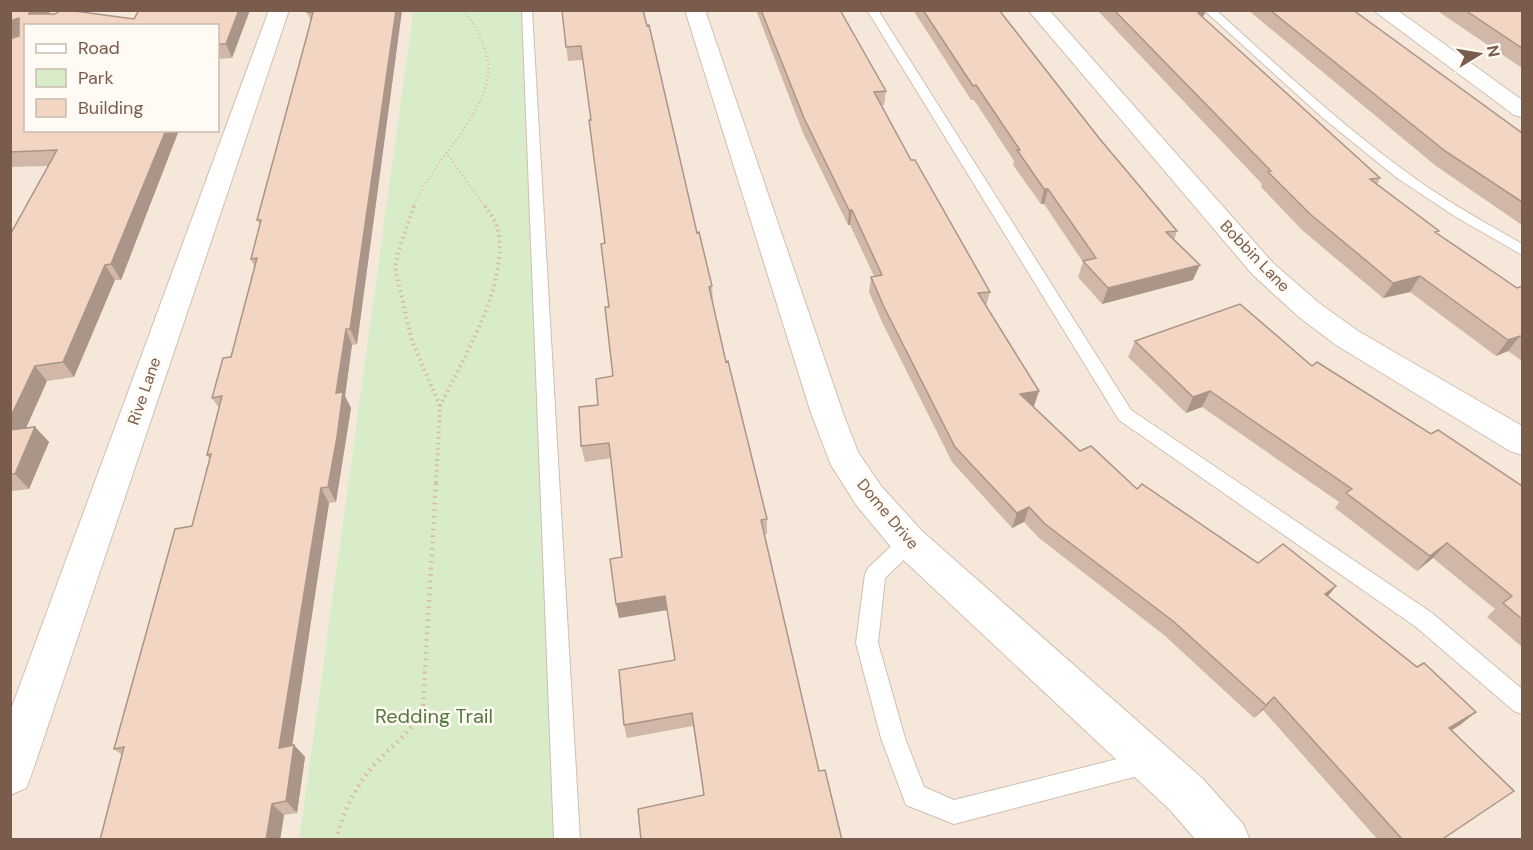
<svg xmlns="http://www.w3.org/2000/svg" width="1533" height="850" font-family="'DM Sans',sans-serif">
<rect width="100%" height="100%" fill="#fdf6ec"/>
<path fill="#f5e8da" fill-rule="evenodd" d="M10 11H413L299 839H11ZM26 26H218V130H26Z
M522 11H1522V839H557Z"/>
<path fill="#d8ecc9" d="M413 11H522L557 839 299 840Z"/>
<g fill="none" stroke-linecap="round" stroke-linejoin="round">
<defs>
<path id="service" d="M522 10H532L580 840H554Z
M867 10H878L1131 410 1432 613 1522 689V714L1514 711 1416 627 1119 420Z
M1204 10H1216C1282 70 1348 131 1420 182 1453 205 1488 224 1522 244V255L1456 217 1397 178 1323 118Z
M909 534 916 536 919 542 916 548 885 578 878 643 905 738 924 787 954 800 1149 751 1157 755 1161 763 1157 771 954 824 906 805 881 738 856 643 865 574 868 568 902 536Z"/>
<path id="minor" d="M269 10H289L32 773 26 788 10 795V712Z
M685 10H705L843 413 858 452 881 486 922 531 1202 778 1243 824 1250 840H1196L1170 810 896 553 857 506 831 465 811 413Z
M1028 10H1049L1273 263 1319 303 1358 331 1522 426V455L1510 451 1336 345 1299 317 1253 275Z
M1373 10H1397L1522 100V117L1514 115Z"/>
</defs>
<use href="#service" stroke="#d1beb0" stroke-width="2"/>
<use href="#minor" stroke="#d1beb0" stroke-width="2"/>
<path stroke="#d9b8a5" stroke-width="2" stroke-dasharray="1 3" stroke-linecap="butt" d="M446 152 486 208
M413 208C430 161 499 107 487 56 483 39 473 24 464 10"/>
<path stroke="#d9b8a5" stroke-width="4" stroke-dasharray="1.5 4" stroke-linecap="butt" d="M414 206 398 252 395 268 412 341 440 406 436 483
M440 406C463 359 509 284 498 230 496 221 490 213 485 206"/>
<path stroke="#d9b8a5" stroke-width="4.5" stroke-dasharray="1.5 5" stroke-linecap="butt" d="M336 840C343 812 355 787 374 765 392 745 415 731 423 704L436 482"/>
<use href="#service" fill="#fff" fill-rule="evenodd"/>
<use href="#minor" fill="#fff" fill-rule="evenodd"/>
</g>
<path fill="#d1b7a8" d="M10 10H52L48 14H55L61 10H67L134 19 139 10H250L232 58 218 59V26H26V130H179L121 280H115L74 377 47 381 26 428 35 427 49 442 29 489 12 491 10 494V235L48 166 10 167V39L19 36V35L10 38Z
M402 10 357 344 352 345 345 396 351 408 344 452 336 502 329 503 292 745H294L305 757 297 813 284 815 280 840H100L122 755 114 749 192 526 210 460 207 455 219 408 212 398 231 357 255 268 251 259 260 225 257 220 311 22 307 12Z
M562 10 697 233 712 286 713 302H712L726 362 767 519V534L765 535 704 795 693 726 627 738 624 725 675 660 667 610 619 618 622 557 611 458 585 462 581 446 598 405 613 376 605 243 591 120 583 60 568 61Z
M756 10H840L886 91 884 105H882L911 160 990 292 986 306 1039 391 1034 406H1033L1080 451 1137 489 1258 563 1328 596 1417 667 1476 712 1460 725 1451 730 1441 840H1378L1263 710 1254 718 1164 635 1039 538 1024 522 1012 528 952 462 882 322 869 292 871 277 874 276 850 225H848L803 133Z
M913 10H999L1099 138 1177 231 1174 240 1193 280 1102 304 1078 277 1083 262 1044 204H1041L1013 165 1014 161 974 100H971Z
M1097 10H1206L1202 17 1380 178 1377 184 1437 234 1517 288 1522 286V361L1508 351 1496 356 1410 292 1383 298 1302 230 1261 187 1262 184Z
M1248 10H1353L1522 133V225L1436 166Z
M1436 10H1522V68Z
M1135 341 1312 366 1522 486V647L1487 617 1495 609 1433 558 1417 571 1335 508 1339 502 1202 407 1186 413 1128 357Z"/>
<path fill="#aa9588" d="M30 10H52L38 24 29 14Z
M239 10H250L232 58 226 44Z
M396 10H402L357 344 350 329Z
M1200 10H1206L1205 14 1193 27 1198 13Z
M19 18 26 33 10 38V21Z
M166 130H179L121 280 111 264Z
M1044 189H1048L1044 204H1041Z
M849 210H852L850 225H848Z
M105 265 115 280 74 377 63 362Z
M1200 265 1193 280 1102 304 1108 288Z
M1420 276 1410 292 1383 298 1393 283Z
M346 329 352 345 345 396 351 408 336 502 328 487 336 393Z
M1520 336 1508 351 1496 356 1508 340Z
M35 366 47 381 18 446 10 438V418Z
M1039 391 1034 406 1016 410 1020 394Z
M1210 391 1202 407 1186 413 1193 397Z
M35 427 49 442 29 489 15 474Z
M321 488 329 503 290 760 279 748Z
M1029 507 1024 522 1012 528 1017 513Z
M1447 543 1433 558 1417 571 1430 556Z
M1336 586 1325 600V594Z
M665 596 667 610 619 618 616 604Z
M1274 697 1263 710 1254 718 1266 705Z
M1476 712 1460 725 1434 741 1449 728Z
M294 745 305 757 297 813 286 801Z
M272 804 284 815 280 840H266Z"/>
<path fill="#f3d5c3" stroke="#aa9588" stroke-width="1.5" d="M10 10H30L29 14H55L61 10H67L134 19 139 10H239L226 44H218V26H26V130H166L111 264 105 265 63 362 35 366 10 418V235L57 150 10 152V39L19 36V18L10 21Z
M308 10H396L350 329H346L336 393 343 392 337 437 328 487 321 488 279 748 294 745 286 801 272 804 266 840H100L124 747 114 749 175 529 192 526 211 454 207 455 222 396 212 398 223 358 231 357 257 258 251 259 261 220H257L309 28 313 12H307Z
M562 10H643L647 26 649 25 697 233 699 232 712 286 709 287 726 362 728 361 767 519 761 520 819 771 825 770 842 840H641L638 809 704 795 692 713 624 725 619 670 675 660 665 596 616 604 610 559 622 557 609 443 581 446 579 407 598 405 596 379 613 376 605 307H609L601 244 605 243 589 120H591L581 46 566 47Z
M761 10H840L886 91 874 92 911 160H915L990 292 978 293 1039 391 1020 394 1080 451 1091 446 1137 489 1142 484 1258 563 1283 544 1336 586 1325 594 1417 667 1424 663 1476 712 1449 728 1514 791 1441 840H1403L1274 697 1266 705 1173 621 1045 524 1029 507 1017 513 955 447 884 307 871 277 882 275 852 210H849L804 118Z
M923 10H999L1099 138 1177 231 1166 232 1200 265 1108 288 1083 261 1096 258 1048 189H1044L1017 150H1020L976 85 973 86Z
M1114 10H1200L1198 13 1380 178 1370 179 1439 231 1435 232 1517 288 1522 286V337L1520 336 1508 340 1420 276 1393 283 1310 214 1268 172 1271 171Z
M1270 10H1353L1522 133V202L1445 151Z
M1465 10H1522V48Z
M1240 304 1312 366 1317 362 1431 434 1438 430 1522 486V619L1503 603 1512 596 1447 543 1430 556 1346 493 1352 489 1210 391 1193 397 1135 341Z
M35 427 15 474H10V430Z"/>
<g text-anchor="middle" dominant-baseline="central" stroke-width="5" stroke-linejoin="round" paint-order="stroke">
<g font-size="16" fill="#7a5c4d" stroke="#fffaf3">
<text transform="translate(1255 256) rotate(46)">Bobbin Lane</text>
<text transform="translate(144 391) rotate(-71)">Rive Lane</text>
<text transform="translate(888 514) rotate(50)">Dome Drive</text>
</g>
<g font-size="20" fill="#537a41" stroke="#fffaf3">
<text x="434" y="716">Redding Trail</text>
</g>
</g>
<rect width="1533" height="850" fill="none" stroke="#7a5c4d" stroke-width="24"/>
<rect x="24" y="24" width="195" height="108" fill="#fffaf3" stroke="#cabbb1" stroke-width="1.5"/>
<rect x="36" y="44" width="30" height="9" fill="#ffffff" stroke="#cabbb1" stroke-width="1.5"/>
<text x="78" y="54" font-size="18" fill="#7a5c4d">Road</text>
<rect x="36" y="69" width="30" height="18" fill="#d8ecc9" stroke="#cabbb1" stroke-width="1.5"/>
<text x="78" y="84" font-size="18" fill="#7a5c4d">Park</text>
<rect x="36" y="99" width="30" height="18" fill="#f3d5c3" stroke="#cabbb1" stroke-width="1.5"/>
<text x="78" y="114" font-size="18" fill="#7a5c4d">Building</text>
<g transform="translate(1479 54) rotate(79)" stroke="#fffaf3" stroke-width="4.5" paint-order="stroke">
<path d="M0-4.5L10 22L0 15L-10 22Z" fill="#7a5c4d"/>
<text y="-9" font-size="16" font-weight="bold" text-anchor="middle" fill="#7a5c4d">N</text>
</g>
</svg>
